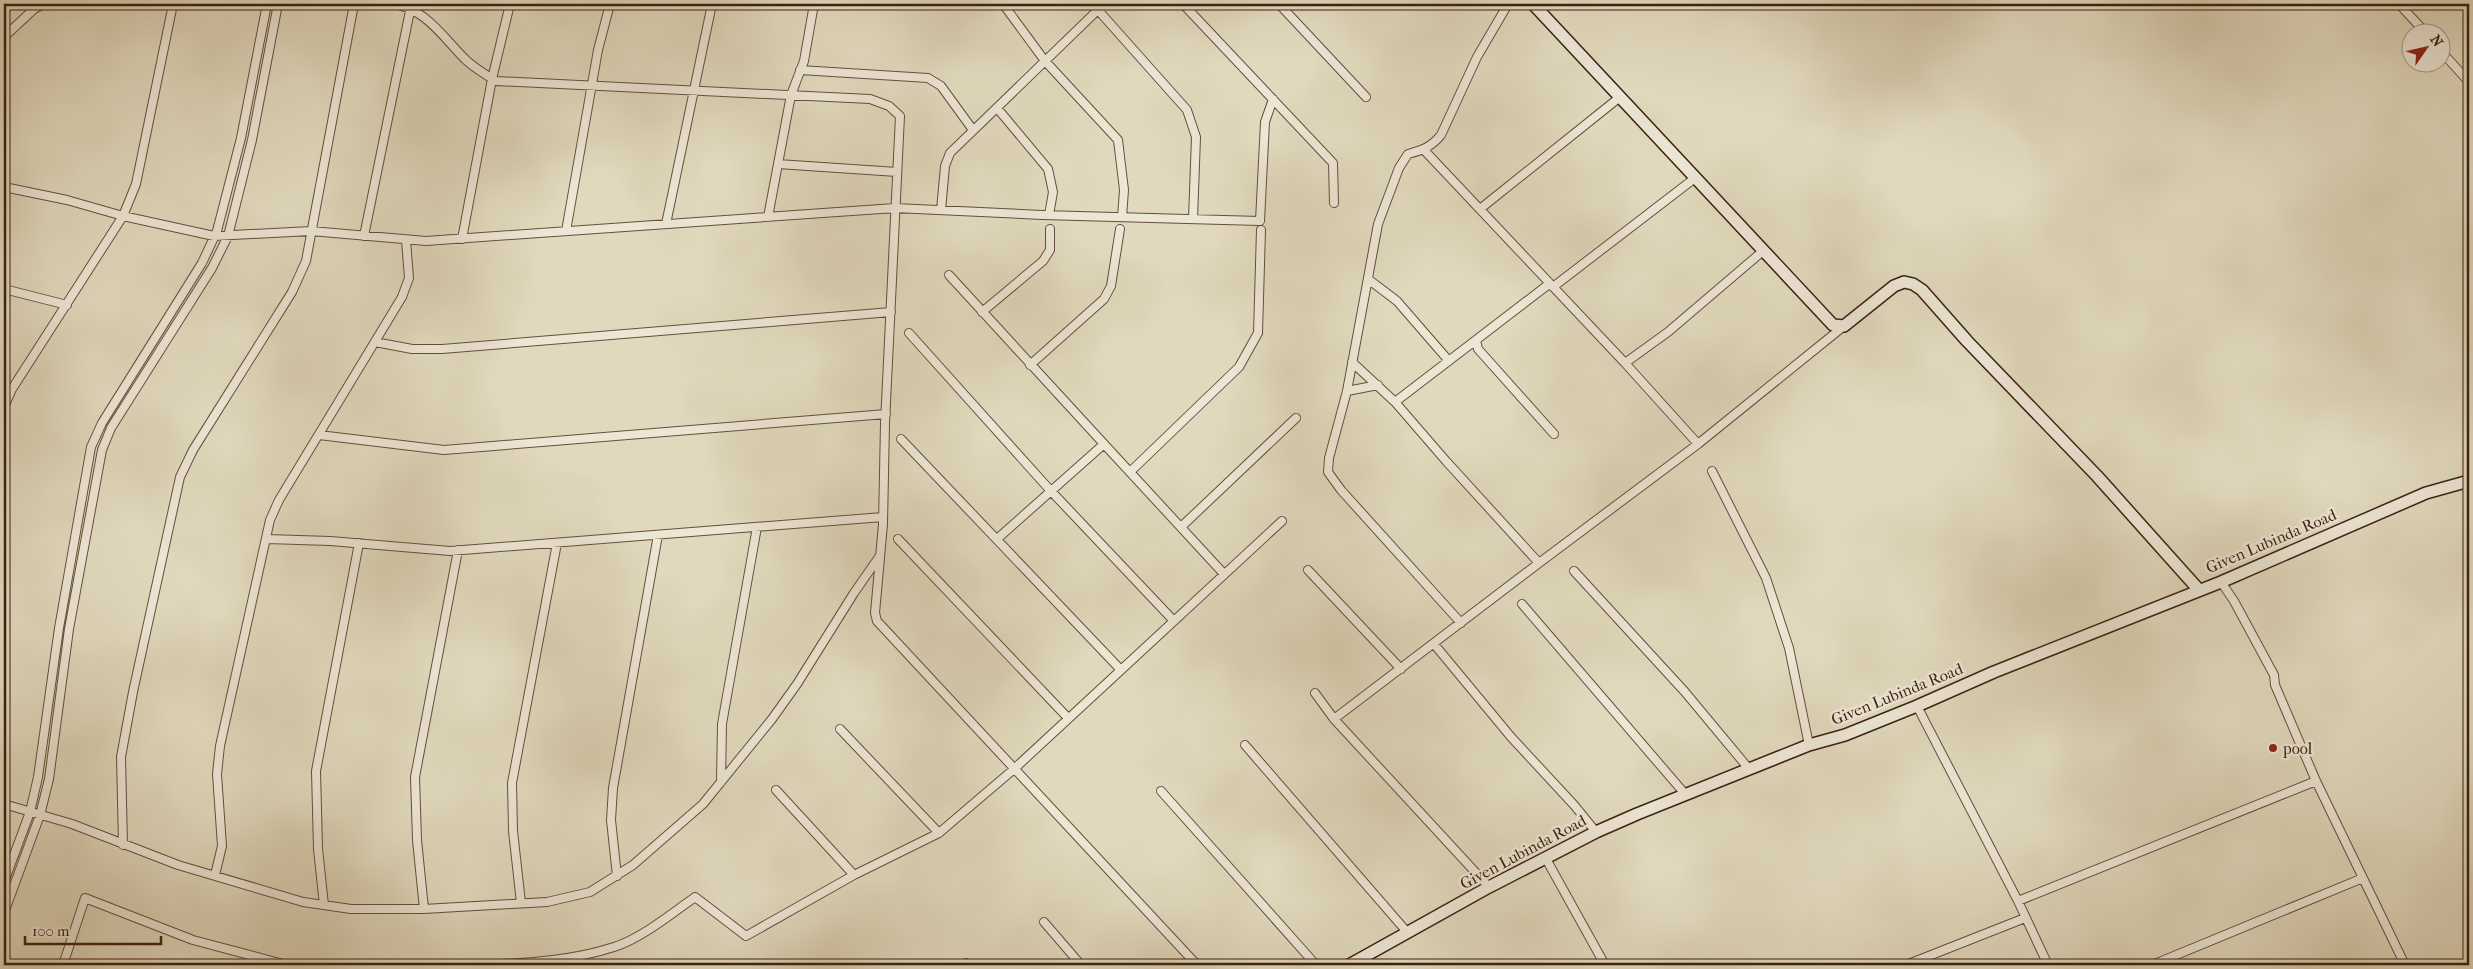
<svg xmlns="http://www.w3.org/2000/svg" width="2473" height="969" font-family="'IM FELL French Canon',serif">
<rect width="100%" height="100%" fill="#e1d9be"/>
<filter id="stains"><feTurbulence type="fractalNoise" baseFrequency=".004" numOctaves="4"/><feColorMatrix values="0 0 0 0 .2 0 0 0 0 .09 0 0 0 0 .02 0 0 0 .5 -.17"/></filter>
<radialGradient id="worn" r=".72"><stop offset=".6" stop-color="#630" stop-opacity="0"/><stop offset="1" stop-color="#630" stop-opacity=".3"/></radialGradient>
<g fill="none" stroke-linecap="round" stroke-linejoin="round">
<defs>
<path id="street" d="M390 4C425 6 444 39 467 61 476 69 486 75 496 81L870 99 889 106 900 116 885 423 883 524 875 613 877 621 1197 965
M1003 4 1045 61 1118 140 1124 190 1122 217
M1183 4 1333 163 1334 203
M1279 4 1366 97
M2399 4 2425 32
M1098 10 1187 110 1196 137 1193 219
M4 37 34 9 44 4
M2440 50 2469 82
M800 70 928 78 941 86 973 130
M997 108 1048 169 1053 192 1049 215
M1424 150 1625 363 1698 444
M778 164 897 172
M4 187 67 200 123 216 214 236 311 231 426 241 895 208 1042 215 1260 221 1265 122 1273 99
M1480 209 1620 97
M941 210 945 166 950 153 1104 4
M768 217 791 95 804 61 814 4
M666 224 712 4
M566 231 598 50 610 4
M364 236 411 6
M462 239 492 79 510 4
M949 275 1104 444
M1368 279 1397 301 1449 361
M1549 284 1476 340 1478 349 1554 434
M1553 287 1695 178
M4 289 67 305
M982 312 1043 261 1050 250V229
M909 333 1050 490 1174 621
M375 342 412 349H442L891 312
M1625 363 1668 332 1763 251
M1030 365 1104 299 1111 286 1120 229
M1347 391 1378 385
M1395 402 1476 340
M4 407 12 389 123 216 136 184 173 4
M319 435 444 450 886 414
M1131 471 1239 367 1258 333 1261 230
M1712 471 1766 578 1789 648 1809 745
M1181 527 1296 418
M267 539 330 541 450 551 883 517
M898 539 1068 718
M997 539 1104 444 1224 574
M1539 563 1698 444 1844 326
M1308 570 1401 669
M1574 571 1685 692 1749 769
M2221 582 2234 601 2274 675 2275 685 2316 781 2405 965
M1522 604 1685 794
M1461 623 1341 490 1328 472 1329 458 1347 391 1378 224 1399 168 1408 154C1423 150 1431 147 1441 135L1477 57 1508 4
M1434 644 1511 737 1574 805 1596 832
M1121 670 1282 521
M1315 693 1334 719 1489 887
M1917 706 2018 901 2048 965
M1334 719 1539 563 1446 461 1395 402 1352 362
M840 729 939 833
M1245 745 1407 932
M721 782 722 724 757 527
M776 790 854 875
M1161 791 1316 965
M4 804 72 824 178 865 303 902 351 909H424L547 902 590 892 633 865 703 804 772 719 797 684 854 593 879 557
M123 845 121 757 133 692 180 477 193 450 292 292 306 261 354 4
M1545 857 1605 965
M215 875 222 846 217 774 220 746 270 520 279 500 402 297 409 278 406 240
M617 876 611 820 613 788 658 535
M4 882 30 812 38 777 59 628 91 447 102 423 202 263 217 231 241 138 267 4
M2018 901 2316 781
M521 903 513 831 512 783 557 543
M324 905 318 849 316 771 359 543
M424 909 417 840 415 777 458 550
M4 913 40 815 49 779 69 629 102 450 111 428 212 268 228 236 252 140 278 4
M1044 922 1081 965
M966 963 968 965
M63 965 85 898 193 940 287 965
M482 965C527 963 571 961 614 947 640 939 673 913 695 897L746 936 854 875 939 833 1014 769 1121 670 901 439
M1906 965 2025 918
M2152 965 2363 878"/>
<path id="secondary" d="M1533 4 1833 325 1844 326 1894 286 1904 282 1913 284 1922 290 1967 341 2097 476 2199 590
M1349 965 1489 887 1596 832 1637 814 1809 745 1845 735 1917 706 1994 672 2221 582 2426 493 2469 481"/>
</defs>
<use href="#street" stroke="#664e3c" stroke-width="10"/>
<use href="#secondary" stroke="#3d2011" stroke-width="14"/>
<use href="#street" stroke="#ece6d5" stroke-width="8"/>
<use href="#secondary" stroke="#ece6d5" stroke-width="11"/>
</g>
<circle fill="#8f2418" stroke="#ece6d5" stroke-width="2" cx="2273" cy="748" r="5"/>
<g text-anchor="middle" dominant-baseline="central" stroke-width="5" stroke-linejoin="round" paint-order="stroke">
<g font-size="16" fill="#3d2011" stroke="#ece6d5">
<text transform="translate(2271 541) rotate(-23)">Given Lubinda Road</text>
<text transform="translate(1897 694) rotate(-22)">Given Lubinda Road</text>
<text transform="translate(1523 852) rotate(-28)">Given Lubinda Road</text>
</g>
<g font-size="16" fill="#3d2011" stroke="#ece6d5" text-anchor="start">
<text x="2283" y="748">pool</text>
</g>
</g>
<rect width="2473" height="969" fill="none" stroke="#e1d9be" stroke-width="20"/>
<rect x="5" y="5" width="2463" height="959" fill="none" stroke="#3d2011" stroke-width="2.5"/>
<rect x="10" y="10" width="2453" height="949" fill="none" stroke="#3d2011"/>
<g transform="translate(2426 48) rotate(56)"><circle r="24" fill="#ece6d5" stroke="#a69787"/>
<path d="M0-4L9 19L0 12L-9 19Z" fill="#8f2418"/>
<text y="-8" font-size="14" font-weight="bold" text-anchor="middle" fill="#3d2011">N</text>
</g>
<path d="M25 936v8h136v-8" fill="none" stroke="#3d2011" stroke-width="2.5"/>
<text x="32" y="936" font-size="15" fill="#3d2011" stroke="#ece6d5" stroke-width="4" paint-order="stroke">100 m</text>
<rect width="100%" height="100%" filter="url(#stains)"/>
<rect width="100%" height="100%" fill="url(#worn)"/>
</svg>
